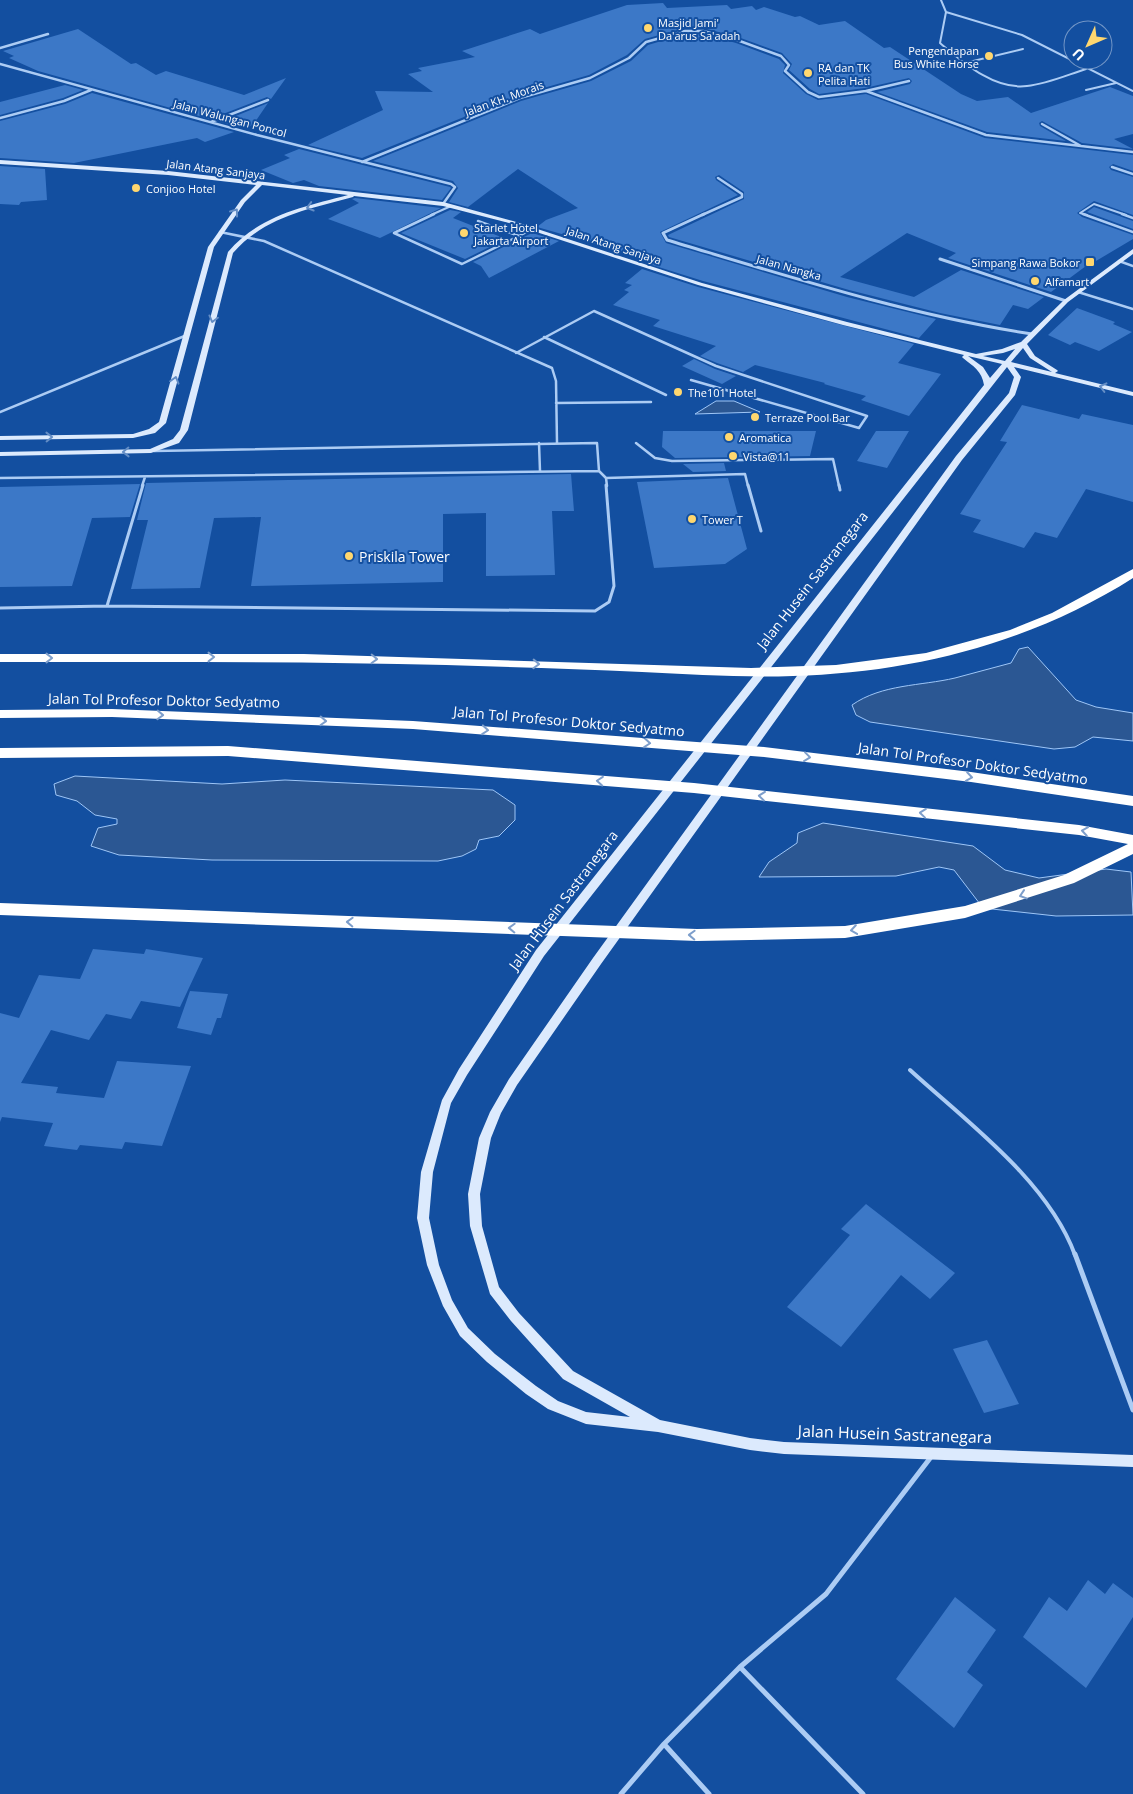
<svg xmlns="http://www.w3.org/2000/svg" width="1133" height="1794" font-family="'Open Sans',sans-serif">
<rect width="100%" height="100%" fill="#134fa0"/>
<path fill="#2b5793" stroke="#9ec6f7" d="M716 401H734L760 412 695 414Z
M1028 647 1076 700 1096 707 1133 713V741L1093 737 1075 747 1054 749 870 722 856 715 852 705C882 684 921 686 955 678 974 673 992 668 1011 663L1019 649Z
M75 776 222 784 285 780 493 790 515 805V820L499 836 479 840 476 849 462 856 438 861 212 860 119 855 91 846 98 828 117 824V819L95 815 77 801 56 795 54 784Z
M823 823 973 846 1005 870 1039 878 1106 869 1131 872 1133 915 1056 916 983 908 954 870 939 867 896 876 759 877 769 862 797 843 798 833Z"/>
<path fill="#3c78c7" d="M663 3 667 8 727 5 731 9 752 6 756 10 764 7 795 17 800 16 819 25 845 21 884 48 890 47 961 94 977 101 1008 97 1031 113 1110 87 1133 96V134L1114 139 1133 149 1082 143 1042 121 1039 123 1040 126 1066 141 987 132 877 92 910 84 912 81 909 78 865 88 819 94 810 89 789 70 792 64 782 53 738 37 703 28H684L645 39 627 55 589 75 519 95 362 158 308 145 383 110 375 91 433 92 408 74 422 71 418 68 475 57 462 51 530 29 540 34 627 5Z
M78 29 131 64 136 63 156 75 166 71 244 95 286 78 271 99 267 97 210 119 38 71 9 58 14 56 3 51Z
M685 34H703L736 43 779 59 785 65 783 73 806 94 818 100 866 94 985 138 1133 155V171L1113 164 1109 167 1111 170 1133 177V215L1094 201 1077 213 1082 217 1133 235V239L1096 261 1094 260 1051 292 948 258 956 253 907 233 840 277 914 297 961 270 1044 297 1028 309 1013 305 1000 325 940 313 849 290 669 237 668 235 744 199V192L719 175 715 177 716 180 738 195 660 232 666 243 847 297 936 319 919 338 703 281 649 264 653 260 537 227 546 220 578 208 518 169 468 207 449 202 458 188 453 181 373 161 521 101 591 81 631 61 648 45Z
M65 85 83 90 63 98 0 115V102Z
M92 93 234 132 205 142 197 138 74 163 0 158V121L65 104Z
M268 103 253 125 244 128 221 122Z
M299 149 450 187 451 188 442 200 319 186 304 180 293 183 261 170 290 158 284 155Z
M0 166 45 169 47 200 21 202 19 205 0 204Z
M355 198 441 208 380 238 328 219 359 203 352 199Z
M1094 207 1133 221V229L1087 212Z
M450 210 461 212 453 218 506 239 465 259 401 233Z
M532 233 559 241 489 278 481 266 473 262Z
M642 269 698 287 914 344 898 363 941 374 909 416 861 400 866 396 824 384 825 383 755 365 743 372 717 363 700 356 716 346 653 326 660 320 613 305 629 292 624 290 632 285 625 283Z
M1077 308 1115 322 1113 324 1132 332 1099 351 1075 342 1070 345 1048 335Z
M694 359 715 369 736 376 722 384 682 366Z
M1022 405 1079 419 1082 414 1133 425V502L1086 489 1057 538 1035 532 1024 548 973 532 981 520 960 514 1007 442 1000 441Z
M663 431H816L810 456 675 458 662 447Z
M876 431H909L887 468 857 461Z
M724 463 726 471 693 472 683 464Z
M571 474 574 511H552L555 575 486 576V513L443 514V582L251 586 261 517 214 518 200 588 131 589 148 520H137L146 483Z
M728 478 747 549 725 564 654 568 637 482Z
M140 484 130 517 92 518 72 586 0 587V487Z
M93 949 144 954 146 949 203 958 180 1007 141 1001 131 1019 106 1014 89 1040 51 1030 21 1083 58 1087 56 1093 104 1098 117 1061 191 1066 162 1146 125 1142 122 1149 80 1145 77 1150 44 1146 53 1123 2 1117 0 1122V1013L19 1018 39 975 80 979Z
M190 991 228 994 221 1018H217L211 1035 177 1028Z
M866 1204 955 1273 930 1299 901 1275 841 1347 787 1307 850 1235 841 1229Z
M987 1340 1019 1404 984 1413 953 1349Z
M1088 1580 1105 1594 1113 1583 1133 1598V1617L1086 1688 1023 1637 1049 1597 1067 1611Z
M955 1597 996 1630 967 1672 983 1685 954 1728 896 1679Z"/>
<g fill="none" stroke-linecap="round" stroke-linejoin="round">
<path stroke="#acccf4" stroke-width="2" d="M941 0 946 12 1022 35 1133 91
M946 12 940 43C964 63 994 90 1027 86 1047 84 1067 75 1086 69
M948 67 1023 49
M1086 90 1116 83
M431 215 451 206
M1087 215 1080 213 1094 204 1126 215"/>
<path stroke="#acccf4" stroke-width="2.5" d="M1083 214 1133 232
M1122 214 1133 218
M220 232 264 241 552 368 556 381 557 443
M394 233 462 264 519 236 478 221
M394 233 434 214
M519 236 532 229
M1119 261 1133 266
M1078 292 1133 309
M544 337 666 395
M516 353 594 311 716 366 867 416 859 428 691 380
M556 403 651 402
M0 412 187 335
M539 443 540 471
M636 443 655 458 672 461 833 459 839 486
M154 451 597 443 599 471
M0 478 599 471 606 478 607 486
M606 478 745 474 748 486
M142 486 145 477"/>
<path stroke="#acccf4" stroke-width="3" d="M748 485 761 531
M839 485 840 490
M107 606 143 485
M0 608 107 606 595 611 609 602 614 586 606 485"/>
<path stroke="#acccf4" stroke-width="4" d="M910 1070C967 1122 1048 1181 1075 1255"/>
<path stroke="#acccf4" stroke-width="5" d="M1075 1254 1133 1410
M740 1667 863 1794
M664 1744 709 1794
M621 1794 664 1744 740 1667 826 1594 931 1457"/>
<path stroke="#acccf4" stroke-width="2.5" d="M0 48 48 34
M0 64 257 135 451 184 455 187 443 204
M866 91 909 81
M0 118 64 101 91 90
M211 122 268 100
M1042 124 1081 146
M362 162 520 98 590 78 629 58 646 42 685 31H703L737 40 781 56 789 65 785 71 808 92 819 97 866 91 986 135 1133 152
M1112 167 1133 174
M702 215 742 197V194L718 178"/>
<path stroke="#acccf4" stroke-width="3" d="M704 214 663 233 667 240C787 276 908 315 1032 334
M940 259 1066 301"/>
<path fill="#dceafd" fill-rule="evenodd" d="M0 160 168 171 443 202 513 221 702 283 847 322 976 354 1002 349 1021 342 1064 300 1133 249V254L1068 302 1027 344 1035 356 1057 370 1058 371 1055 373 1133 392V396L1014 367 1021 377 1015 395 962 460 601 964 517 1085 501 1113 491 1138 480 1194 482 1226 499 1287 519 1313 573 1371 660 1420 750 1438 784 1442 1133 1455V1467L784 1454 750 1450 658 1432 586 1424 548 1409 526 1394 487 1362 460 1336 443 1306 427 1265 417 1218 421 1172 442 1100 459 1069 536 950 984 385C982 371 973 366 963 358L962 357 964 355 843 325 698 285 509 223 443 206 354 196 353 197C309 209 264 217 233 253L188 430 179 443 151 453 0 456V452L150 449 173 439 180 430 228 252C260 215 303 207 348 195L262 185 245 202 214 247 166 423 155 433 133 438 0 440V436L133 434 149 429 159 422 208 247 241 200 256 185 168 175 0 164ZM1023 348 1030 358 1052 372 1011 362ZM1015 349 1005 361 983 356 1003 353ZM968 356 1002 364 990 378 983 367ZM1007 367 1014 377 1009 393 956 456 593 958 509 1079 490 1112 479 1138 468 1194 470 1226 490 1294 511 1321 563 1379 630 1417 586 1412 558 1401 536 1386 495 1354 468 1328 452 1300 439 1265 429 1218 433 1172 451 1103 467 1075 544 956Z"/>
<path fill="#fff" fill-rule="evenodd" d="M1133 569V578C1031 643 912 673 793 676 742 678 692 674 642 672 577 669 511 667 446 665 297 661 149 662 0 662V654H304L751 668 836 665 926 653 1010 630 1052 613Z
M112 709 413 721 764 747 971 772 1133 796V806L971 782 764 757 413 729 112 717 0 718V710Z
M228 746 694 783 1079 825 1133 835V854L1074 883 965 918 845 938 697 941 0 915V903L697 929 845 926 965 906 1064 875 1128 844 1079 835 694 793 228 756 0 758V748Z"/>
</g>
<defs><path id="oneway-chevron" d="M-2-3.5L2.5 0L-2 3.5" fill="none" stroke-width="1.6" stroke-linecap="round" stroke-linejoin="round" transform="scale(1.25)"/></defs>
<g stroke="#638dc5">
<use href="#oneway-chevron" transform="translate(310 207) rotate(164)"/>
<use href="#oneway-chevron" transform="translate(235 212) rotate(-54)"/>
<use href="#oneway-chevron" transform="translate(213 319) rotate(105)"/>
<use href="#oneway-chevron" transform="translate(175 380) rotate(-74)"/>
<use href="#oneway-chevron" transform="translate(1103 387) rotate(-166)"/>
<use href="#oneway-chevron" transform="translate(49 437) rotate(-1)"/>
<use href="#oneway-chevron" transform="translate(126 452) rotate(179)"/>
</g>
<g stroke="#7d9ecb">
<use href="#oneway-chevron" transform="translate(211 657)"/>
<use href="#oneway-chevron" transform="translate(49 658)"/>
<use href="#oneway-chevron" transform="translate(374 659) rotate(2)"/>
<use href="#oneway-chevron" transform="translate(536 664) rotate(2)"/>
<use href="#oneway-chevron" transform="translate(160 715) rotate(2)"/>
<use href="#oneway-chevron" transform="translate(323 721) rotate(2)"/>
<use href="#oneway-chevron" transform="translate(485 730) rotate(5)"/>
<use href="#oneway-chevron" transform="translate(647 743) rotate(5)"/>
<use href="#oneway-chevron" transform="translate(807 757) rotate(7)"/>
<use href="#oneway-chevron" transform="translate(969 777) rotate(8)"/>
<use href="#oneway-chevron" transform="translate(600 781) rotate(-175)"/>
<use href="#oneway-chevron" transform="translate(762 796) rotate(-174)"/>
<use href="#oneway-chevron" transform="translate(923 813) rotate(-174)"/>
<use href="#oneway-chevron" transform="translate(1085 831) rotate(-171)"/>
<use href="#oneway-chevron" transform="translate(1023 895) rotate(162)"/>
<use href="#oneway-chevron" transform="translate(350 922) rotate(-178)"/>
<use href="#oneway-chevron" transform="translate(512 928) rotate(-178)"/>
<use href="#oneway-chevron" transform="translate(854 930) rotate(172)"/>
<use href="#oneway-chevron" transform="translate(692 935) rotate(-178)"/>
</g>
<g fill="#ffd76f" stroke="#134fa0" stroke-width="2">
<circle cx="648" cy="28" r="5"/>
<circle cx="989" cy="56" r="5"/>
<circle cx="808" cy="73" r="5"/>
<circle cx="136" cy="188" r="5"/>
<circle cx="464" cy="233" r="5"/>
<rect x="1085" y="257" width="10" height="10" rx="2.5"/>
<circle cx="1035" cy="281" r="5"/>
<circle cx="678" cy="392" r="5"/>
<circle cx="755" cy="417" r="5"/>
<circle cx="729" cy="437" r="5"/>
<circle cx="733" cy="456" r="5"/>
<circle cx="692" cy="519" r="5"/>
<circle cx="349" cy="556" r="5"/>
</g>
<g text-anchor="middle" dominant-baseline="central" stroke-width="4" stroke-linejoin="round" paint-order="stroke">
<g font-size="11" fill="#fff" stroke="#134fa0" text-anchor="start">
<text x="658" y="22">Masjid Jami'<tspan x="658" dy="13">Da'arus Sa'adah</tspan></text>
<text x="979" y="50" text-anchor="end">Pengendapan<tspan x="979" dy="13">Bus White Horse</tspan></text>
<text x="818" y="67">RA dan TK<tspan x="818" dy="13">Pelita Hati</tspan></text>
<text x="146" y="188">Conjioo Hotel</text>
<text x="474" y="227">Starlet Hotel<tspan x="474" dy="13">Jakarta Airport</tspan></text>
<text x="1080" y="262" text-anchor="end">Simpang Rawa Bokor</text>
<text x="1045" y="281">Alfamart</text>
<text x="688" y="392">The101 Hotel</text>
<text x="765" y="417">Terraze Pool Bar</text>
<text x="739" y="437">Aromatica</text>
<text x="743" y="456">Vista@11</text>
<text x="702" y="519">Tower T</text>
</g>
<g font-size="11" fill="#fff" stroke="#134fa0">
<text transform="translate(504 98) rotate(-20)">Jalan KH. Morais</text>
<text transform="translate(230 118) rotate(15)">Jalan Walungan Poncol</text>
<text transform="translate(216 169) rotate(7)">Jalan Atang Sanjaya</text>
<text transform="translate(614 245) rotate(18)">Jalan Atang Sanjaya</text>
<text transform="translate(789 267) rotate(16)">Jalan Nangka</text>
</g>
<g font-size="14" fill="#fff" stroke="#134fa0" text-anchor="start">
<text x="359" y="556">Priskila Tower</text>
</g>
<g font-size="14" fill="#fff" stroke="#134fa0">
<text transform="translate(812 580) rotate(-52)">Jalan Husein Sastranegara</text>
<text transform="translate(164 700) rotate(1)">Jalan Tol Profesor Doktor Sedyatmo</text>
<text transform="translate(569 721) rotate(5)">Jalan Tol Profesor Doktor Sedyatmo</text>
<text transform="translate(973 763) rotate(8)">Jalan Tol Profesor Doktor Sedyatmo</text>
<text transform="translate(563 900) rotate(-53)">Jalan Husein Sastranegara</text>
</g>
<g font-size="16" fill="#fff" stroke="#134fa0">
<text transform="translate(895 1434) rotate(2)">Jalan Husein Sastranegara</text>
</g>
</g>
<g transform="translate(1088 45) rotate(225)"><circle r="24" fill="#134fa0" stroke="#7195c6"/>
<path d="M0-4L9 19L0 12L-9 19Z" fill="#ffd76f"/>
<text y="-8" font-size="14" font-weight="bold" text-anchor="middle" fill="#ffffff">U</text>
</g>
</svg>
